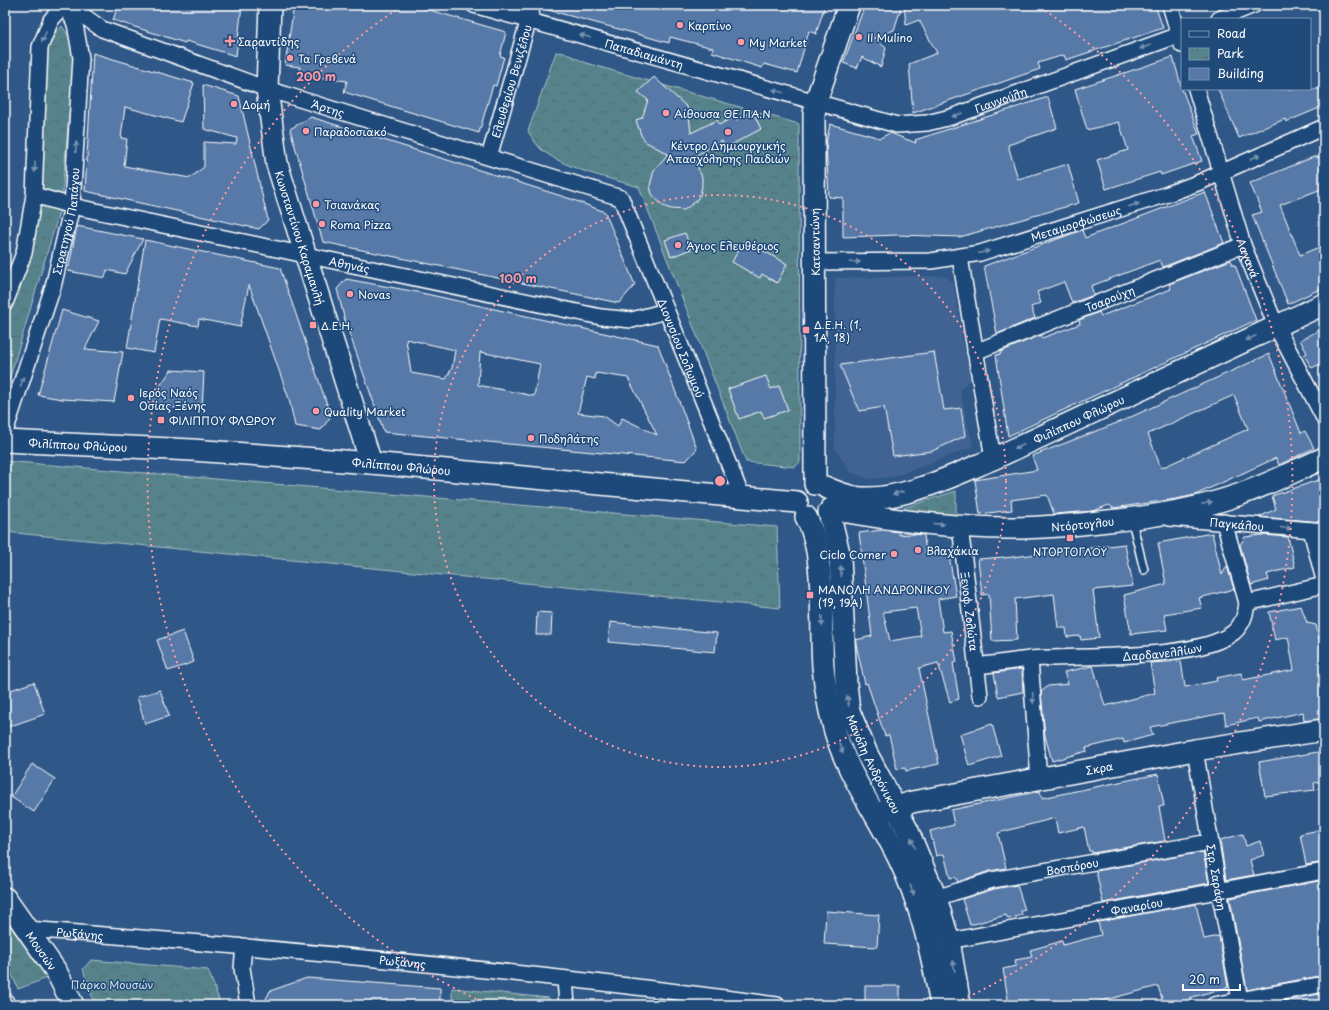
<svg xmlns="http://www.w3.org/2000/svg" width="1329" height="1010" font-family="'Playpen Sans',sans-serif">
<defs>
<pattern id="grass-tufts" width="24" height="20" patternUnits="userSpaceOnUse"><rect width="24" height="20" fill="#57838b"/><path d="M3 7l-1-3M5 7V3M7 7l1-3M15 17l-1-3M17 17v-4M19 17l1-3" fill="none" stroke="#526a6f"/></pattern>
<pattern id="park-crowns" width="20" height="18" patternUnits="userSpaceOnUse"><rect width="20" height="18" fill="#57838b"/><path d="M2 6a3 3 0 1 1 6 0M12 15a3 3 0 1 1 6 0" fill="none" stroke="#526a6f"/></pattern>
</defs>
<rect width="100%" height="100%" fill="#2f5787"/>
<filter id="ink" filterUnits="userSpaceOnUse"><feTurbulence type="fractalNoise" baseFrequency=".025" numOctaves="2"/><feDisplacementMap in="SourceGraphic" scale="8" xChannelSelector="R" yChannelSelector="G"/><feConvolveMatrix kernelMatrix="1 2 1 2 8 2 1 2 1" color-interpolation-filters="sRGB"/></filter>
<g filter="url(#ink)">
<path fill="#3f6493" d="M945 276 953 282 970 379 960 391 973 447 893 477 869 479 850 472 835 448V278Z"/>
<path fill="url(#grass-tufts)" stroke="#abc1c5" d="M5 461 777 527 780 608 5 532Z
M5 919 47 978 18 989 5 958Z
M452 988 549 998 550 1005H452Z"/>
<path fill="url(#park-crowns)" stroke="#abc1c5" d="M62 26 75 46 61 206 5 394V326L40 204 48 42Z
M556 52 565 53 586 63 799 124 800 462 795 467 746 462 639 187C609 178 568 170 543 151 537 146 532 138 528 131Z
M956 491V519L888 513Z
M91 960 208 970 221 1005H95L83 969Z"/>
<path fill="#5779a8" stroke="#fff" fill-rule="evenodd" d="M118 5H242L236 56 186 41 185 43 113 20Z
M294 5H412L506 32 500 56 504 57 496 86 493 85 479 133 344 92 347 81 299 75 300 67 285 65Z
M549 5H825L816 34 809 31 797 73 764 64 762 68 712 52 713 48 670 37 669 43 637 34 548 10Z
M865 5H902L894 30 874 38 886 48 881 67 862 57 857 68 843 63Z
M904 5H1155L1163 28 1066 60 1064 55 1038 63 1040 69 913 113 909 64 937 53 919 20 906 25Z
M93 53 194 83 181 122 125 107 121 138 127 139 124 166 190 178 204 167V142L236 144 237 138 204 129 203 85 239 96 268 220 259 229 85 191Z
M1173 57 1182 89 1199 134 1193 136 1202 161 1161 175 1160 172 1106 189 1097 160 1128 150 1119 122 1087 130 1075 89Z
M654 77 688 108 691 133 717 120 719 125 734 117 736 120 753 112 761 129 725 148 722 141 693 157 702 177V186L700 195 695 202 684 210 671 209 663 206 652 194 650 186 654 170 668 154 646 142 641 135 636 120 642 118 648 100 638 92Z
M1218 89H1324V106L1286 122 1285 119 1239 138Z
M1048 97 1057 128 1008 145 1018 179 1068 164 1079 203 960 237 898 235 843 237V198L829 197 826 144 830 124 880 138 890 133 916 143 915 140Z
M311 117 571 199 605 212 635 285 619 303 323 242 290 129Z
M1324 155V188L1280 205 1300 255 1324 245V287L1288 304 1252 215 1262 212 1250 183 1316 156 1317 158Z
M1205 192 1224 243 1163 267 1160 260 1091 286 1094 295 1072 303 1064 282 1037 292 1041 303 1031 307 1035 318 997 334 984 266 1082 230 1085 238Z
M77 226 143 239 125 274 107 270 105 278 68 271Z
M685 233 691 249 671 257 665 240Z
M145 240 280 268 331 416 321 430 295 426 289 399 249 285 240 327 199 319 198 326 160 319 154 353 127 348Z
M744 240 787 264 777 283 762 274 760 278 732 262Z
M1231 260 1233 265H1235L1256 320 1008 436 996 355 1001 354 1000 352 1041 335 1042 338 1080 324 1079 320 1099 312 1101 316 1171 289 1169 284Z
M346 279 417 292 658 345 697 449 686 461 384 432 345 321 337 289ZM406 339 455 350 452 368 446 379 411 373ZM480 352 540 364 534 396 478 385ZM596 373 628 378 657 435 622 418 618 426 604 416 578 413 587 377 595 379Z
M62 310 99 321 85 349 123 352 114 402 62 399 38 395Z
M1324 328V362L1312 368 1304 355 1307 353 1300 340Z
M934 352 944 410 961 408 965 436 932 451 893 456 884 407 859 411 840 365Z
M1269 354 1301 433 1305 431 1314 448 1279 465 1276 458 1195 495 1176 499 1113 508 1109 505 1093 511 1054 514 1047 495 1011 500 1012 510 980 514 975 480 1037 470 1032 456 1122 421ZM1234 395 1248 429 1161 468 1148 434Z
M171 370 204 372 202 409 146 406Z
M766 376 771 389 779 386 788 410 764 418 761 411 739 419 728 389Z
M1324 478V522L1259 517 1276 509 1272 496Z
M882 530 899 532V535L910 534 924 535 926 554 948 550 956 596 938 599 943 632 951 631 957 662 953 663 959 699 950 702 938 663 919 668 939 764 906 771 905 768 897 769 889 735 885 736 867 683 865 684 856 644V640L872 636 859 533ZM916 608 921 636 890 641 883 612Z
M1212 533 1222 575 1227 566 1234 589 1199 598 1202 608 1164 614 1167 630 1131 634 1124 595 1166 584 1158 543Z
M1261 535 1288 537 1295 567 1267 574 1269 580 1251 585 1240 545 1245 537Z
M1125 544 1133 586 1093 590 1099 638 1081 640 1080 636 1067 637 1066 628H1058L1054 594 1015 599 1017 640 992 641 989 594 982 595 978 559 1004 557V558Z
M1301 606 1307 623 1316 625 1322 654 1324 653V718L1304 721 1303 712 1259 722 1258 718 1226 725 1224 713 1150 727 1153 735 1124 743 1123 739 1086 748 1087 751 1052 761 1045 736 1041 692 1048 686 1068 684 1064 672 1093 666 1105 706 1155 693 1150 663 1181 661 1185 687 1217 681 1216 678 1241 673 1243 680 1294 670 1288 637 1275 640 1269 612Z
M537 612 552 613 551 635H536Z
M610 622 717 633 715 652 608 642Z
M183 631 194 662 168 671 157 640Z
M1022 669 1023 692 998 697 994 673Z
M34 682 45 714 5 728V692Z
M160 690 169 716 145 724 137 697Z
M992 724 1001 756 969 766 960 734Z
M1324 751V781L1314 783 1315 790 1265 796 1259 762Z
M32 764 55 779 34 812 11 797Z
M1158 774 1164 806H1159L1165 841 1092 853V851H1089L1084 827 1058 833 1055 818 998 833 1006 868 989 871 958 882 955 877 950 878 944 854 936 856 930 831 954 825 951 810 1040 791 1042 798Z
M1324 829V862L1306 865 1300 834Z
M1243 834 1246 846 1260 841 1264 855 1250 860 1254 875 1226 880 1220 840Z
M1203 852 1209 883 1103 903 1096 871Z
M1324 880V975L1247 990 1230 898Z
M1017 885 1025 910 1021 911 1022 915 1008 919 1006 915 970 925 962 899 994 889Z
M1196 904 1204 939 1219 936 1228 987 1189 998 1192 1005H1164L1158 986 1087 1005H1009L1003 969 1016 966 1015 960 1032 957 1030 950 1062 941 1063 945 1101 935 1098 922Z
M826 911 879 915 877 947 824 944Z
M307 978 440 988V1005H263L270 991Z
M865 986H900V1004L865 1003Z
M1324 993V1005H1262Z"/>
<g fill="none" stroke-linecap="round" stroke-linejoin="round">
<defs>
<path id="lane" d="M1132 521 1144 570"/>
<g id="street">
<path id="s1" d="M68 5 102 29 267 89 621 198 742 497"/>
<path id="s2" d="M474 5 897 125 927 123 951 117 1182 34"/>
<path d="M1170 5 1182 45"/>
<path d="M1219 19 1254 5"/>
<path id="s3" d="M1196 89 1243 245 1276 326 1324 418"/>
<path id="s4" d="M489 157 533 5"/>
<path id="s5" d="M34 195 72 206 601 317 632 320 666 311"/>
<path d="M960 257 993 459"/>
<path id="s6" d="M816 262 931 261 980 253 1168 194 1200 182 1324 127"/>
<path d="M5 303 24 253 34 195 40 47 51 20 64 5"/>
<path id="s7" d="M975 352 1243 245"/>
<path id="s8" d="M5 432 53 287 72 206 81 58 75 24 66 5"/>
<path id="s9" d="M1169 518 1324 531"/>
<path d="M1224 522 1247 603"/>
<path id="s10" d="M960 526 980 696"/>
<path d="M1311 530 1324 580"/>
<path d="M1030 659 1039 780"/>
<path id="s11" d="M976 666C994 664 1012 661 1030 659 1078 655 1199 661 1234 632 1242 625 1246 614 1247 603L1324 585"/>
<path id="s12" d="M1195 750 1219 890 1241 1005"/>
<path id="s13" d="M936 898 992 880 1210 842"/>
<path id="s14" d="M27 929C278 948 528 971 777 1005"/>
<path id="s15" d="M949 941 1324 871"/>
<path d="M244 946 242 968 248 1005"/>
<path d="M565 979 567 1005"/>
<path d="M5 1000 7 1005"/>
<path d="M1214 1005 1324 984"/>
</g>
<g id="secondary">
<path id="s16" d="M270 5 267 89 277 164 371 463"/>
<path id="s17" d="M5 441 192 450 371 463 797 502"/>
<path d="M815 484 814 115 816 101 849 5"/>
<path id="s18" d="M825 487C834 491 844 495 854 497 897 504 954 475 993 459L1324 304"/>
<path id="s19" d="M831 509C890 520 949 528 1008 528 1042 528 1075 525 1108 521 1152 517 1199 509 1241 494 1269 484 1297 470 1324 458"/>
<path id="s20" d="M829 512 840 557 846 683 849 711 867 754 908 831 936 898 949 941 960 1005"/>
<path d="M806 517C826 552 820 626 823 667 825 686 828 705 833 724 844 770 877 814 898 857 921 903 932 955 941 1005"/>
<path id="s21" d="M883 812 912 802 1195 750 1324 730"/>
<path id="s22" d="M5 898 56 971 73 1005"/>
</g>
</defs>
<use href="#lane" stroke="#fff" stroke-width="10"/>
<use href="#street" stroke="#fff" stroke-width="18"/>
<use href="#secondary" stroke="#fff" stroke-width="24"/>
<use href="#lane" stroke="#1f4a7a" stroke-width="7"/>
<use href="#street" stroke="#1f4a7a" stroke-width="15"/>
<use href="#secondary" stroke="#1f4a7a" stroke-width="21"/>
</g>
<defs><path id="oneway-solid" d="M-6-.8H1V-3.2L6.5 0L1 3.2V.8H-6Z"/></defs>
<g fill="#7992af">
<use href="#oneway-solid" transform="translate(585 36) rotate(-164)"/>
<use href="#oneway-solid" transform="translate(44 37) rotate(112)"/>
<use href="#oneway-solid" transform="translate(1145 47) rotate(160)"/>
<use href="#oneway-solid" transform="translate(778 91) rotate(-164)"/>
<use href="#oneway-solid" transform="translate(957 115) rotate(160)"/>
<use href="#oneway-solid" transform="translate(76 147) rotate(-87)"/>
<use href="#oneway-solid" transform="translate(1255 157) rotate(-24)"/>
<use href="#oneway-solid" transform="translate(35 167) rotate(92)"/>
<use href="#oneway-solid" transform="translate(1134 205) rotate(-18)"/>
<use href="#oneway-solid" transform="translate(984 252) rotate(-14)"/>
<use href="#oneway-solid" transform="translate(855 262) rotate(-1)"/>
<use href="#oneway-solid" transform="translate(1251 338) rotate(155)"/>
<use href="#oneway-solid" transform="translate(22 382) rotate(-72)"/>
<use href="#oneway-solid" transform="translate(1019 447) rotate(155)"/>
<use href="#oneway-solid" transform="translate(898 493) rotate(166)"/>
<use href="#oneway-solid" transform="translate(1207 503) rotate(-14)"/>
<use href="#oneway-solid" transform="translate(939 524) rotate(5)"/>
<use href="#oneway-solid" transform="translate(1286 528) rotate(5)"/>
<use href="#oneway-solid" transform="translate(841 571) rotate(-94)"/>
<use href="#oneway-solid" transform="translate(822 621) rotate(88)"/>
<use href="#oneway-solid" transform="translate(1033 698) rotate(86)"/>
<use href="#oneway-solid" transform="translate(848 701) rotate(-97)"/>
<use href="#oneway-solid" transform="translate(841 748) rotate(67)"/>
<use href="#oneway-solid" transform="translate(913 843) rotate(-114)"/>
<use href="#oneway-solid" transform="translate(912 890) rotate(70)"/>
<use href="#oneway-solid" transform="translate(954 966) rotate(-99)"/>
</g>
</g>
<g fill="none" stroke="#ff9aa2" stroke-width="2" stroke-dasharray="2 4">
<circle cx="720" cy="481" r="286"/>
<path d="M487 1004A572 572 0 0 1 400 7M1040 7A572 572 0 0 1 953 1004"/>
</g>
<g fill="#ff9aa2" stroke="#1f4a7a" stroke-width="1.5">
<circle cx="680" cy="25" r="4"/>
<circle cx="859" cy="37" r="4"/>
<path d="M228 35h4v4h4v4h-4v4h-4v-4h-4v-4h4z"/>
<circle cx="741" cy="42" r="4"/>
<circle cx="290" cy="58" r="4"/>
<circle cx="234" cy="104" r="4"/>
<circle cx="666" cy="113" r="4"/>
<circle cx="306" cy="131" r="4"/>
<circle cx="728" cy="132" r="4"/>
<circle cx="316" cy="204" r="4"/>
<circle cx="322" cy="224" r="4"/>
<circle cx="678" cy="245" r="4"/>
<circle cx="350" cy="294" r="4"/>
<rect x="309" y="321" width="8" height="8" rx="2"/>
<rect x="802" y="326" width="8" height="8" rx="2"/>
<circle cx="131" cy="398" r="4"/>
<circle cx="316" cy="411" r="4"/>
<rect x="157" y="416" width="8" height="8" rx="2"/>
<circle cx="531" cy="438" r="4"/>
<rect x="1066" y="534" width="8" height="8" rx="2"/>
<circle cx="918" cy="550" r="4"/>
<circle cx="894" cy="554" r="4"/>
<rect x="806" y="591" width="8" height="8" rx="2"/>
</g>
<g text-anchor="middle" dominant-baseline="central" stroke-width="3" stroke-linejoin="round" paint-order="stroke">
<g font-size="11" fill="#fff" stroke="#1f4a7a" text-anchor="start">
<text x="688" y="25">Καρπίνο</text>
<text x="867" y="37">Il Mulino</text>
<text x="238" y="41">Σαραντίδης</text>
<text x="749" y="42">My Market</text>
<text x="298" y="58">Τα Γρεβενά</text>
<text x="242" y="104">Δομή</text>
<text x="674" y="113">Αίθουσα ΘΕ.ΠΑ.Ν</text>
<text x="314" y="131">Παραδοσιακό</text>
<text x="728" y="145" text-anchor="middle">Κέντρο Δημιουργικής<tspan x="728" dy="13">Απασχόλησης Παιδιών</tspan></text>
<text x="324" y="204">Τσιανάκας</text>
<text x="330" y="224">Roma Pizza</text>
<text x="686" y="245">Άγιος Ελευθέριος</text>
<text x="358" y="294">Novas</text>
<text x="814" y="324">Δ.Ε.Η. (1,<tspan x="814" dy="13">1Α, 18)</tspan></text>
<text x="321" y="325">Δ.Ε.Η.</text>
<text x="139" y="392">Ιερός Ναός<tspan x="139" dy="13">Οσίας Ξένης</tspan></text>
<text x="324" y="411">Quality Market</text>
<text x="169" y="420">ΦΙΛΙΠΠΟΥ ΦΛΩΡΟΥ</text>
<text x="539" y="438">Ποδηλάτης</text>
<text x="926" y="550">Βλαχάκια</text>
<text x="1070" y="551" text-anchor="middle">ΝΤΟΡΤΟΓΛΟΥ</text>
<text x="886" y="554" text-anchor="end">Ciclo Corner</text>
<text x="818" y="589">ΜΑΝΟΛΗ ΑΝΔΡΟΝΙΚΟΥ<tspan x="818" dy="13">(19, 19Α)</tspan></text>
</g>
<g font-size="11" fill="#fff" stroke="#1f4a7a">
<text stroke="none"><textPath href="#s2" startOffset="177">Παπαδιαμάντη</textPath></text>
<text stroke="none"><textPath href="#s4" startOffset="79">Ελευθερίου Βενιζέλου</textPath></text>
<text stroke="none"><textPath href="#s2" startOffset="547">Γιαννούλη</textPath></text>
<text stroke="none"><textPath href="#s1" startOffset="281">Άρτης</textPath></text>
<text stroke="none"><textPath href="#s8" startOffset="220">Στρατηγού Παπάγου</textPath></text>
<text stroke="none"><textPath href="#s6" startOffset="265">Μεταμορφώσεως</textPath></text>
<text stroke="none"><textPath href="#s16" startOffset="237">Κωνσταντίνου Καραμανλή</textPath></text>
<text transform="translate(815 242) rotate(-91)">Κατσαντώνη</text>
<text stroke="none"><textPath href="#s3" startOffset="177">Λαχανά</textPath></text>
<text stroke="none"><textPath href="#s5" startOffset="323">Αθηνάς</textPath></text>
<text stroke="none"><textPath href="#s7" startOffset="145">Τσαρούχη</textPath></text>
<text stroke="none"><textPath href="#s1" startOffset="749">Διονυσίου Σολωμού</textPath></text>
<text stroke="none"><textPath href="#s18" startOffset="271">Φιλίππου Φλώρου</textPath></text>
<text stroke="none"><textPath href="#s17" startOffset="73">Φιλίππου Φλώρου</textPath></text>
<text stroke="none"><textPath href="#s17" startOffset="397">Φιλίππου Φλώρου</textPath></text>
<text stroke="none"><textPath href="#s19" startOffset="253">Ντόρτογλου</textPath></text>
<text stroke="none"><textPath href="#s9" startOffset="68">Παγκάλου</textPath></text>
<text stroke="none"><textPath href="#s10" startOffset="86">Ξενοφ. Ζολώτα</textPath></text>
<text stroke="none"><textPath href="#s11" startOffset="187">Δαρδανελλίων</textPath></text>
<text stroke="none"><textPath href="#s20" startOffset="259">Μανόλη Ανδρόνικου</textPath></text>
<text stroke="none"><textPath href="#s21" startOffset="221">Σκρα</textPath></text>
<text stroke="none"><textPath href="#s13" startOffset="140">Βοσπόρου</textPath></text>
<text stroke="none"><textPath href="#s12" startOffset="129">Στρ. Σαράφη</textPath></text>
<text stroke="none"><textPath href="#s15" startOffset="191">Φαναρίου</textPath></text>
<text stroke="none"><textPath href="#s14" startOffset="53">Ρωξάνης</textPath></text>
<text stroke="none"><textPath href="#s22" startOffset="64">Μουσών</textPath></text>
<text stroke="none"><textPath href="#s14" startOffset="377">Ρωξάνης</textPath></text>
</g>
<g font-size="11" fill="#d5e0e2" stroke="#1f4a7a">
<text x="112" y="984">Πάρκο Μουσών</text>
</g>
</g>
<circle cx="720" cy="481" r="6" fill="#ff9aa2" stroke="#1f4a7a" stroke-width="2"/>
<g font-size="12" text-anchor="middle" font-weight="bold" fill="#ff9aa2" stroke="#1f4a7a" stroke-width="3" stroke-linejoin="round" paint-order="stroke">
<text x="316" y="81">200 m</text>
<text x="518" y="283">100 m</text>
</g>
<rect width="1329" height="1010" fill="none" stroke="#1f4a7a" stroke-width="20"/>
<rect x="10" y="10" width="1309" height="990" fill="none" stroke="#fff" stroke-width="1.5" filter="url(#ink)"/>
<rect x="1181" y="18" width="130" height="72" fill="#1f4a7a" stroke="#7992af"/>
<rect x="1189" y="31" width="20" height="6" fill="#1f4a7a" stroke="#7992af"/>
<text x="1217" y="38" font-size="12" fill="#ffffff">Road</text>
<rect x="1189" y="48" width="20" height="12" fill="url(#park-crowns)" stroke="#7992af"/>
<text x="1217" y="58" font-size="12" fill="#ffffff">Park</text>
<rect x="1189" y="68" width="20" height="12" fill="#5779a8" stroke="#7992af"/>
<text x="1217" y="78" font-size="12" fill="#ffffff">Building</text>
<path d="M1183 984v6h57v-6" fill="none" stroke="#ffffff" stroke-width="2"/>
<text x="1189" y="984" font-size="12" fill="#ffffff" stroke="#1f4a7a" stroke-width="3" paint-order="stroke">20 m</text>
</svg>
